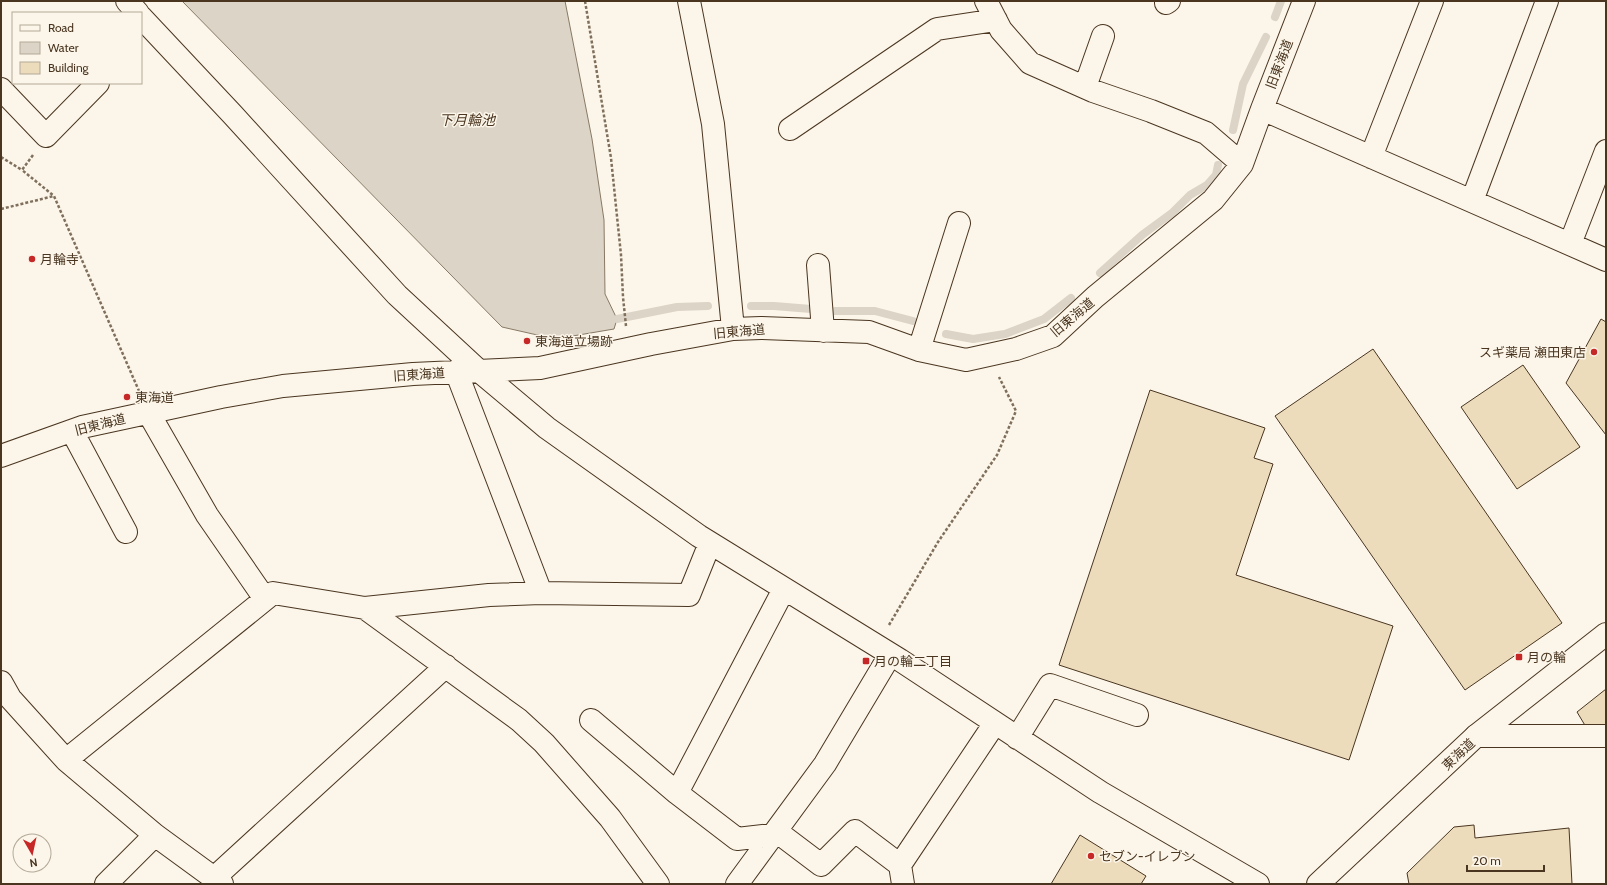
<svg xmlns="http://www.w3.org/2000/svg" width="1607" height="885" font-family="Cabin,'Noto Sans JP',sans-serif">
<rect width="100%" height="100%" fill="#fbf6e9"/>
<path fill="#dcd4c6" stroke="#887966" d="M182 1H565L592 139 604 220 605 294 617 319 614 329 555 339 502 327Z"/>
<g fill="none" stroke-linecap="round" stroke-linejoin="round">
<path stroke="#dcd4c6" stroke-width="8" d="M1275 17 1281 1
M1233 130 1243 84 1266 37
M1100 273 1142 235 1172 213 1190 195 1207 185 1216 175 1218 165
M751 306H774L811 309
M835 311H875L913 321
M617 319 677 307 708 306
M946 334 973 339 1005 334 1044 319 1071 298"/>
</g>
<path fill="#ecdcbc" stroke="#4a3520" d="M1601 319 1606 322V435L1566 383Z
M1373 349 1562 623 1465 690 1275 416Z
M1523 365 1580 447 1517 489 1461 407Z
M1150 390 1265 428 1254 458 1273 464 1236 575 1393 626 1349 760 1059 665Z
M1606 689V727H1586L1577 712Z
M1474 825 1475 838 1569 828 1572 884H1409L1407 873 1454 827Z
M1080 835 1146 876 1141 884H1051Z"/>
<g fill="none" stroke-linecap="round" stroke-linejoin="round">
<defs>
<path id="minor" d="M127 1 138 13
M689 1 713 124 733 329
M986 1 1001 30 1030 63 1093 91 1151 111 1206 133 1242 164
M1166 3 1169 1
M141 17 233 115 397 295 478 370 547 428 699 536 900 660 1100 792 1258 884
M1085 87 1103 36
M1 89 46 136 98 83
M1262 109 1606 260
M790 129 937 29 996 20
M1371 157 1432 1
M1472 201 1547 1
M1570 244 1606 151
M818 265 823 331
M919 350 959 223
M456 371 541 593
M148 412 207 515 265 599
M72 431 126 532
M1 456 82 427 221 397 283 386 413 374 540 368 651 344 733 329 761 328 869 332 919 350 966 360 1016 349 1053 336 1095 297 1213 200 1242 164 1262 109 1304 1
M365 608 519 720 544 743 610 818 658 884
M1 682 10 698 66 760 155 835 222 884
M591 720 677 793 737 839 780 834 821 865 855 831 900 865 995 723
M1476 736H1606
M1017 738 1050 685 1137 715
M66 760 273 593 365 608 489 595 541 593 689 595 710 543
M677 793 784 589
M900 865 903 884
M214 878 446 666
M106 884 155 835
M737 884 825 764 890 655"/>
<path id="highway" d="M1318 884 1476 736 1606 634"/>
</defs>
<use href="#minor" stroke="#4a3520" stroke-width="24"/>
<use href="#highway" stroke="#4a3520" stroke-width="24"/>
<path stroke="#7f6f5c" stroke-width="2.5" stroke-dasharray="3 2" stroke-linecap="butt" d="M585 1 611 158 621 255 623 297 626 326
M33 155 22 170 54 196 139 391
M1 157 22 170
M1 209 54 196
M889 625 938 542 997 455 1016 411 999 377"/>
<use href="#minor" stroke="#fbf6e9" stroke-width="22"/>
<use href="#highway" stroke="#fbf6e9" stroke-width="22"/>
</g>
<g fill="#c62828" stroke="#fbf6e9" stroke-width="1.5">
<circle cx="32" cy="259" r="4"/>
<circle cx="527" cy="341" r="4"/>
<circle cx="1594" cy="352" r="4"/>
<circle cx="127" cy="397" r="4"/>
<rect x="1515" y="653" width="8" height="8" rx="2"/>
<rect x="862" y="657" width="8" height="8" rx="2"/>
<circle cx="1091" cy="856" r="4"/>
</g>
<g text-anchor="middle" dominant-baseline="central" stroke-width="3" stroke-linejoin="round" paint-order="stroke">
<g font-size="13" fill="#4a3520" stroke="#fbf6e9">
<text transform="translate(1279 64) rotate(-69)">旧東海道</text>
<text transform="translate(1072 317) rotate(-40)">旧東海道</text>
<text transform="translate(739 331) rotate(-5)">旧東海道</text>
<text transform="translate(419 374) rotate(-4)">旧東海道</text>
<text transform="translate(100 424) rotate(-14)">旧東海道</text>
<text transform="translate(1458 754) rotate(-43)">東海道</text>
</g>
<g font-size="13" fill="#4a3520" stroke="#fbf6e9" text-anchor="start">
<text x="40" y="259">月輪寺</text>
<text x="535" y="341">東海道立場跡</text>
<text x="1586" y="352" text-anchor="end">スギ薬局 瀬田東店</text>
<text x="135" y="397">東海道</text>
<text x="1527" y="657">月の輪</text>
<text x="874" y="661">月の輪二丁目</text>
<text x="1099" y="856">セブン-イレブン</text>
</g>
<g font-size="14" font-style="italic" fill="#4a3520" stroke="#fbf6e9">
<text x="467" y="120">下月輪池</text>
</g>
</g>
<rect width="1607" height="885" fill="none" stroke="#4a3520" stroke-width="4"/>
<rect x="12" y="12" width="130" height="72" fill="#fbf6e9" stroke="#b4a999"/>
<rect x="20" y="25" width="20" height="6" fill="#fbf6e9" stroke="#b4a999"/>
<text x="48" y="32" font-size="12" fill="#4a3520">Road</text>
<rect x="20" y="42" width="20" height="12" fill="#dcd4c6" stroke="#b4a999"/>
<text x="48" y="52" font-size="12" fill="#4a3520">Water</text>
<rect x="20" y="62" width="20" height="12" fill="#ecdcbc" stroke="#b4a999"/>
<text x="48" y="72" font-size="12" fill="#4a3520">Building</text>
<g transform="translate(32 853) rotate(171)"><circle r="19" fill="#fbf6e9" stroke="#b4a999"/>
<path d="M0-3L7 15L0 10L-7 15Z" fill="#c62828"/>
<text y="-6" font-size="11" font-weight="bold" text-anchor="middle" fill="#4a3520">N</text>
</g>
<path d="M1467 865v6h77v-6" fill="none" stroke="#4a3520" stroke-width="2"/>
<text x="1473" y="865" font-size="12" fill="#4a3520" stroke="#fbf6e9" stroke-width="3" paint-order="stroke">20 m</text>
</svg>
